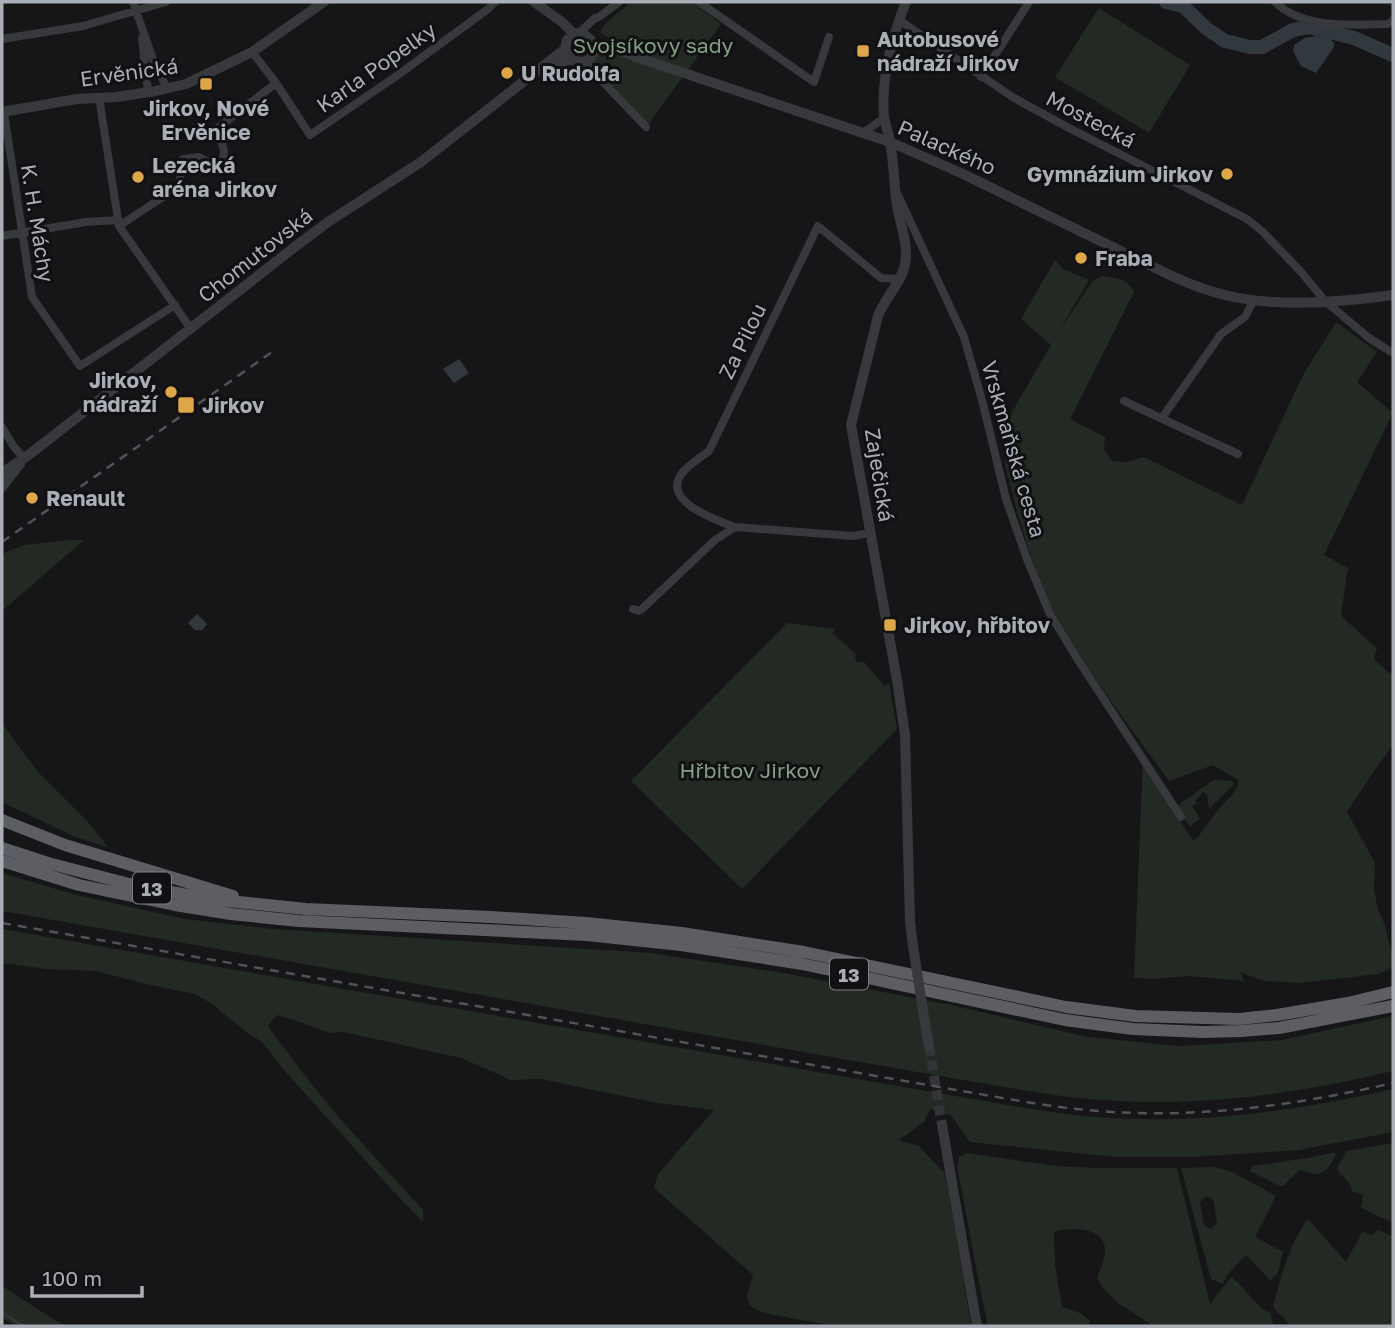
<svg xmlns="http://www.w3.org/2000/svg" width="1395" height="1328" font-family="'Golos Text',sans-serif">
<rect width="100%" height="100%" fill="#161618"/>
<path fill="#232a23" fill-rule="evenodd" d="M631 2H692L721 24 648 125 588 64 609 38 600 32 605 24Z
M1099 8 1190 65 1149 133 1055 77Z
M1055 260 1063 269 1089 280 1058 333 1092 282 1102 276C1116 278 1127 278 1134 292L1070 419 1105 437 1104 450 1112 461 1127 462 1143 457 1242 505 1302 377 1336 322 1377 352 1357 382 1393 413 1324 555 1348 568 1341 614 1343 618 1377 648 1374 659 1390 674 1393 669V745L1374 771 1347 812 1375 863 1374 889 1378 910 1385 925 1389 941 1393 958V968L1378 974 1300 983 1264 981 1240 972 1244 981 1188 976 1153 979 1134 978 1143 759 1180 821 1193 840 1197 838 1218 810 1235 791 1238 785V780L1213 765 1169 781C1128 724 1083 666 1050 605 1042 590 1036 575 1029 560L1031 557 1017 511 1005 464 1008 419 1051 345 1021 319Z
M69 540H84L2 611V554L24 545Z
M787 623 836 629 832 633 856 654 855 656 856 662H864L885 686 889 682 897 729 742 889 631 781Z
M2 723 38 772 88 822 109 848 73 836 2 802Z
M1215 779 1231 781 1235 783 1209 809 1207 795 1203 792 1195 801 1197 803 1192 806 1200 818 1190 827 1177 806Z
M2 873 73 894 185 919 274 929 651 953 784 973 951 1005 1088 1037 1179 1046 1281 1040 1393 1016V1071C1292 1095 1194 1108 1090 1099 1046 1095 1001 1086 957 1079L2 911Z
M2 929 955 1096C998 1103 1042 1112 1086 1116 1190 1126 1293 1112 1393 1089V1132L1299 1150 1191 1157H1115L970 1142 951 1115 930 1109 924 1122 899 1140 919 1146 945 1174 954 1223 971 1326H835L764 1313 749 1305 747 1296 753 1275 654 1188 658 1174 714 1110 657 1103 540 1079 511 1080 461 1058 344 1032 329 1033 303 1023 278 1015 272 1020 268 1026C275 1037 283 1046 291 1057 330 1111 378 1160 423 1210V1222L391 1189 283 1069 262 1042 246 1032 212 1004 194 994 146 984 96 971 47 969 2 963Z
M1393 1143V1223L1361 1208 1363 1195 1352 1191C1351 1180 1340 1177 1337 1168L1347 1151Z
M966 1153 1057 1166 1096 1168H1177L1210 1304 1231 1277C1246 1287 1254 1306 1270 1313L1274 1326H1153L1117 1302 1103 1288 1097 1278C1100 1270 1105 1259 1105 1250 1105 1226 1069 1227 1054 1232L1055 1265 1062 1307C1073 1310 1082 1312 1090 1321L1089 1326H988C976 1273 968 1220 957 1167L959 1157Z
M1333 1153H1335L1336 1155C1327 1172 1320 1179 1302 1170H1299L1283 1186H1280L1250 1171 1252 1166 1307 1158Z
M1216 1167 1234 1173 1276 1196 1255 1237 1283 1252 1277 1275 1273 1276 1271 1281 1246 1255 1229 1273 1223 1283H1220L1211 1279 1181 1168ZM1207 1197 1211 1198 1214 1203 1217 1224 1212 1228 1209 1229 1204 1225 1200 1203 1202 1199Z
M1307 1220 1311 1222 1346 1262 1362 1232 1372 1235 1378 1230 1393 1236V1326H1289C1285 1315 1277 1315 1273 1306 1281 1276 1289 1246 1307 1220Z
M2 1286 64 1326H16L2 1318Z"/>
<path fill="#31393f" d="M1316 36 1330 39 1334 43V47L1316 73 1301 66 1293 51 1294 45 1305 38Z
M459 359 469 373 454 383 443 369Z
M197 614 207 624 202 630H195L188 623Z"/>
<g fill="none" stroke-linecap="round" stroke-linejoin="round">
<path stroke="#31393f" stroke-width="2.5" d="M2 1313 24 1326"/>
<path stroke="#31393f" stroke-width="14" d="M1166 2 1183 6 1207 29 1225 41 1250 47H1262L1293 30 1309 27 1354 38 1393 55"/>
<path stroke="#343438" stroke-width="10" stroke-dasharray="10 5" stroke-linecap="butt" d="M929 1046 942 1125"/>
<path stroke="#38393c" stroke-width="8" d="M133 2 155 65 167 88
M699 2 814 82 829 37
M1275 2C1302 29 1352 25 1388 24L1393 20
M899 20 1014 98 1069 128 1247 219 1263 232 1302 273 1325 301 1369 338 1393 353
M579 33 595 18 599 17 619 2
M142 38 148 92
M2 39 83 26 166 2
M252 52 276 83 310 135 398 75 488 9 495 2
M584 62 646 127
M981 77 1029 2
M99 97 119 226 191 329
M4 112 32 297 80 366 175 305
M863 133 884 118
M898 195 964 337 983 404 1006 499 1028 562 1050 614 1078 660 1181 817
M119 226 178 187C184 178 176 168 183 159L199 157 222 169 224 150 218 132V128L276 83
M2 236 86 222 118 220
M1124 401 1238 454
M1162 418 1221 334 1245 317 1254 300
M2 427 14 447 24 458
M735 527C716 520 659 501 683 472 690 464 701 457 709 451L818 226 881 278 899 279
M633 609 639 611 642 609 715 540 735 527 852 536 870 533"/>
<path stroke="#38393c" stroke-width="10" d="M534 2 562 22 574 34
M906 2C892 37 881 79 884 116 885 125 889 134 890 142 894 163 894 185 897 206 900 224 909 245 905 264 902 282 885 298 878 316L851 425 897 680 905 735 910 921 913 946
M594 44 615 49 642 59 890 142 961 173 1174 277C1190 284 1207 291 1225 295 1277 308 1340 302 1393 295
M545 68C553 66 565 59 572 60 578 61 582 64 588 60 602 50 591 34 577 33L567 40 565 49 571 59
M2 112 77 99 116 97 156 91 186 84 252 52 324 2
M2 473 30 454 296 246 328 222 421 162 565 49
M2 487 20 464
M923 1011 929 1046
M942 1125 977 1326"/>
<path stroke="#5c5e64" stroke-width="12" d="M2 820 65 845 233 896
M2 848 48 863 129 884 209 899 306 909 491 917 586 923 682 933 804 952 1066 1007 1135 1016 1239 1019 1277 1015 1348 1003 1393 992
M2 861 79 885 175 905 231 914 299 921 587 935 681 945 802 964 1065 1020 1133 1029 1203 1032 1241 1031 1279 1028 1393 1006"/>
<path stroke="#515357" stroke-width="2.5" stroke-dasharray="9 7" stroke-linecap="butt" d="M2 542 272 352
M2 923 956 1090C999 1097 1043 1106 1087 1110 1190 1120 1293 1106 1393 1083"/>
<path stroke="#38393c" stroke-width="10" d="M913 946 923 1011"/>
</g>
<g fill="#dda649" stroke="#111113" stroke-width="2.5">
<rect x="856" y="44" width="14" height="14" rx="3.5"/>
<circle cx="507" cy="73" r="7"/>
<rect x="199" y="77" width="14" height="14" rx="3.5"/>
<circle cx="1227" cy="174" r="7"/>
<circle cx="138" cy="177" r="7"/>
<circle cx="1081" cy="258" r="7"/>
<circle cx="171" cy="392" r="7"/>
<rect x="177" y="396" width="18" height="18" rx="3.5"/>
<circle cx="32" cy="498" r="7"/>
<rect x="883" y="618" width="14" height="14" rx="3.5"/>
</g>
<g text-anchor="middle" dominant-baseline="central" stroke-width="6" stroke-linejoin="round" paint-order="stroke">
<g fill="#111113" stroke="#7c7f85" stroke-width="2">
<rect x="133" y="872.5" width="38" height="31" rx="5"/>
<rect x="830" y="958.5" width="38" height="31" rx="5"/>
</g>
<g font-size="19" font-weight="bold" fill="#aaaeb6">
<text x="152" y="888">13</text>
<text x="849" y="974">13</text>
</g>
<g font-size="21" font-weight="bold" fill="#aaaeb6" stroke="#111113" text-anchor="start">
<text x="877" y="39">Autobusové<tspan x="877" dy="24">nádraží Jirkov</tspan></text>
<text x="521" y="73">U Rudolfa</text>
<text x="206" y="108" text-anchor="middle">Jirkov, Nové<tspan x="206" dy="24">Ervěnice</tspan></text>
<text x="152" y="165">Lezecká<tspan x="152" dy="24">aréna Jirkov</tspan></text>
<text x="1213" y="174" text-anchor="end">Gymnázium Jirkov</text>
<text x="1095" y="258">Fraba</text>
<text x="157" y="380" text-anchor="end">Jirkov,<tspan x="157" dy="24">nádraží</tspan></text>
<text x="202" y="405">Jirkov</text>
<text x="46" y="498">Renault</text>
<text x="904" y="625">Jirkov, hřbitov</text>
</g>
<g font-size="21" fill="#839f84" stroke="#111113">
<text x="653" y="45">Svojsíkovy sady</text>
<text x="750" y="770">Hřbitov Jirkov</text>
</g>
<g font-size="21" fill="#aaaeb6" stroke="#111113">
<text transform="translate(376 67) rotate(-35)">Karla Popelky</text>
<text transform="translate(129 72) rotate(-8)">Ervěnická</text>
<text transform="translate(1091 119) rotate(28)">Mostecká</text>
<text transform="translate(947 147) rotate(24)">Palackého</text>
<text transform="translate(38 223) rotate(81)">K. H. Máchy</text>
<text transform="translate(255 255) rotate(-38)">Chomutovská</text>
<text transform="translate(742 341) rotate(-64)">Za Pilou</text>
<text transform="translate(1014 449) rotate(74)">Vrskmaňská cesta</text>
<text transform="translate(880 475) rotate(81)">Zaječická</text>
</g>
</g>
<rect width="1395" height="1328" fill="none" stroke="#aaaeb6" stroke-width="7"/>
<path d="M32 1286v10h110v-10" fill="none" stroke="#aaaeb6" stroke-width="3.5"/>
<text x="42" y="1286" font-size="21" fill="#aaaeb6" stroke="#111113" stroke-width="5" paint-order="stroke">100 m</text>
</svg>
